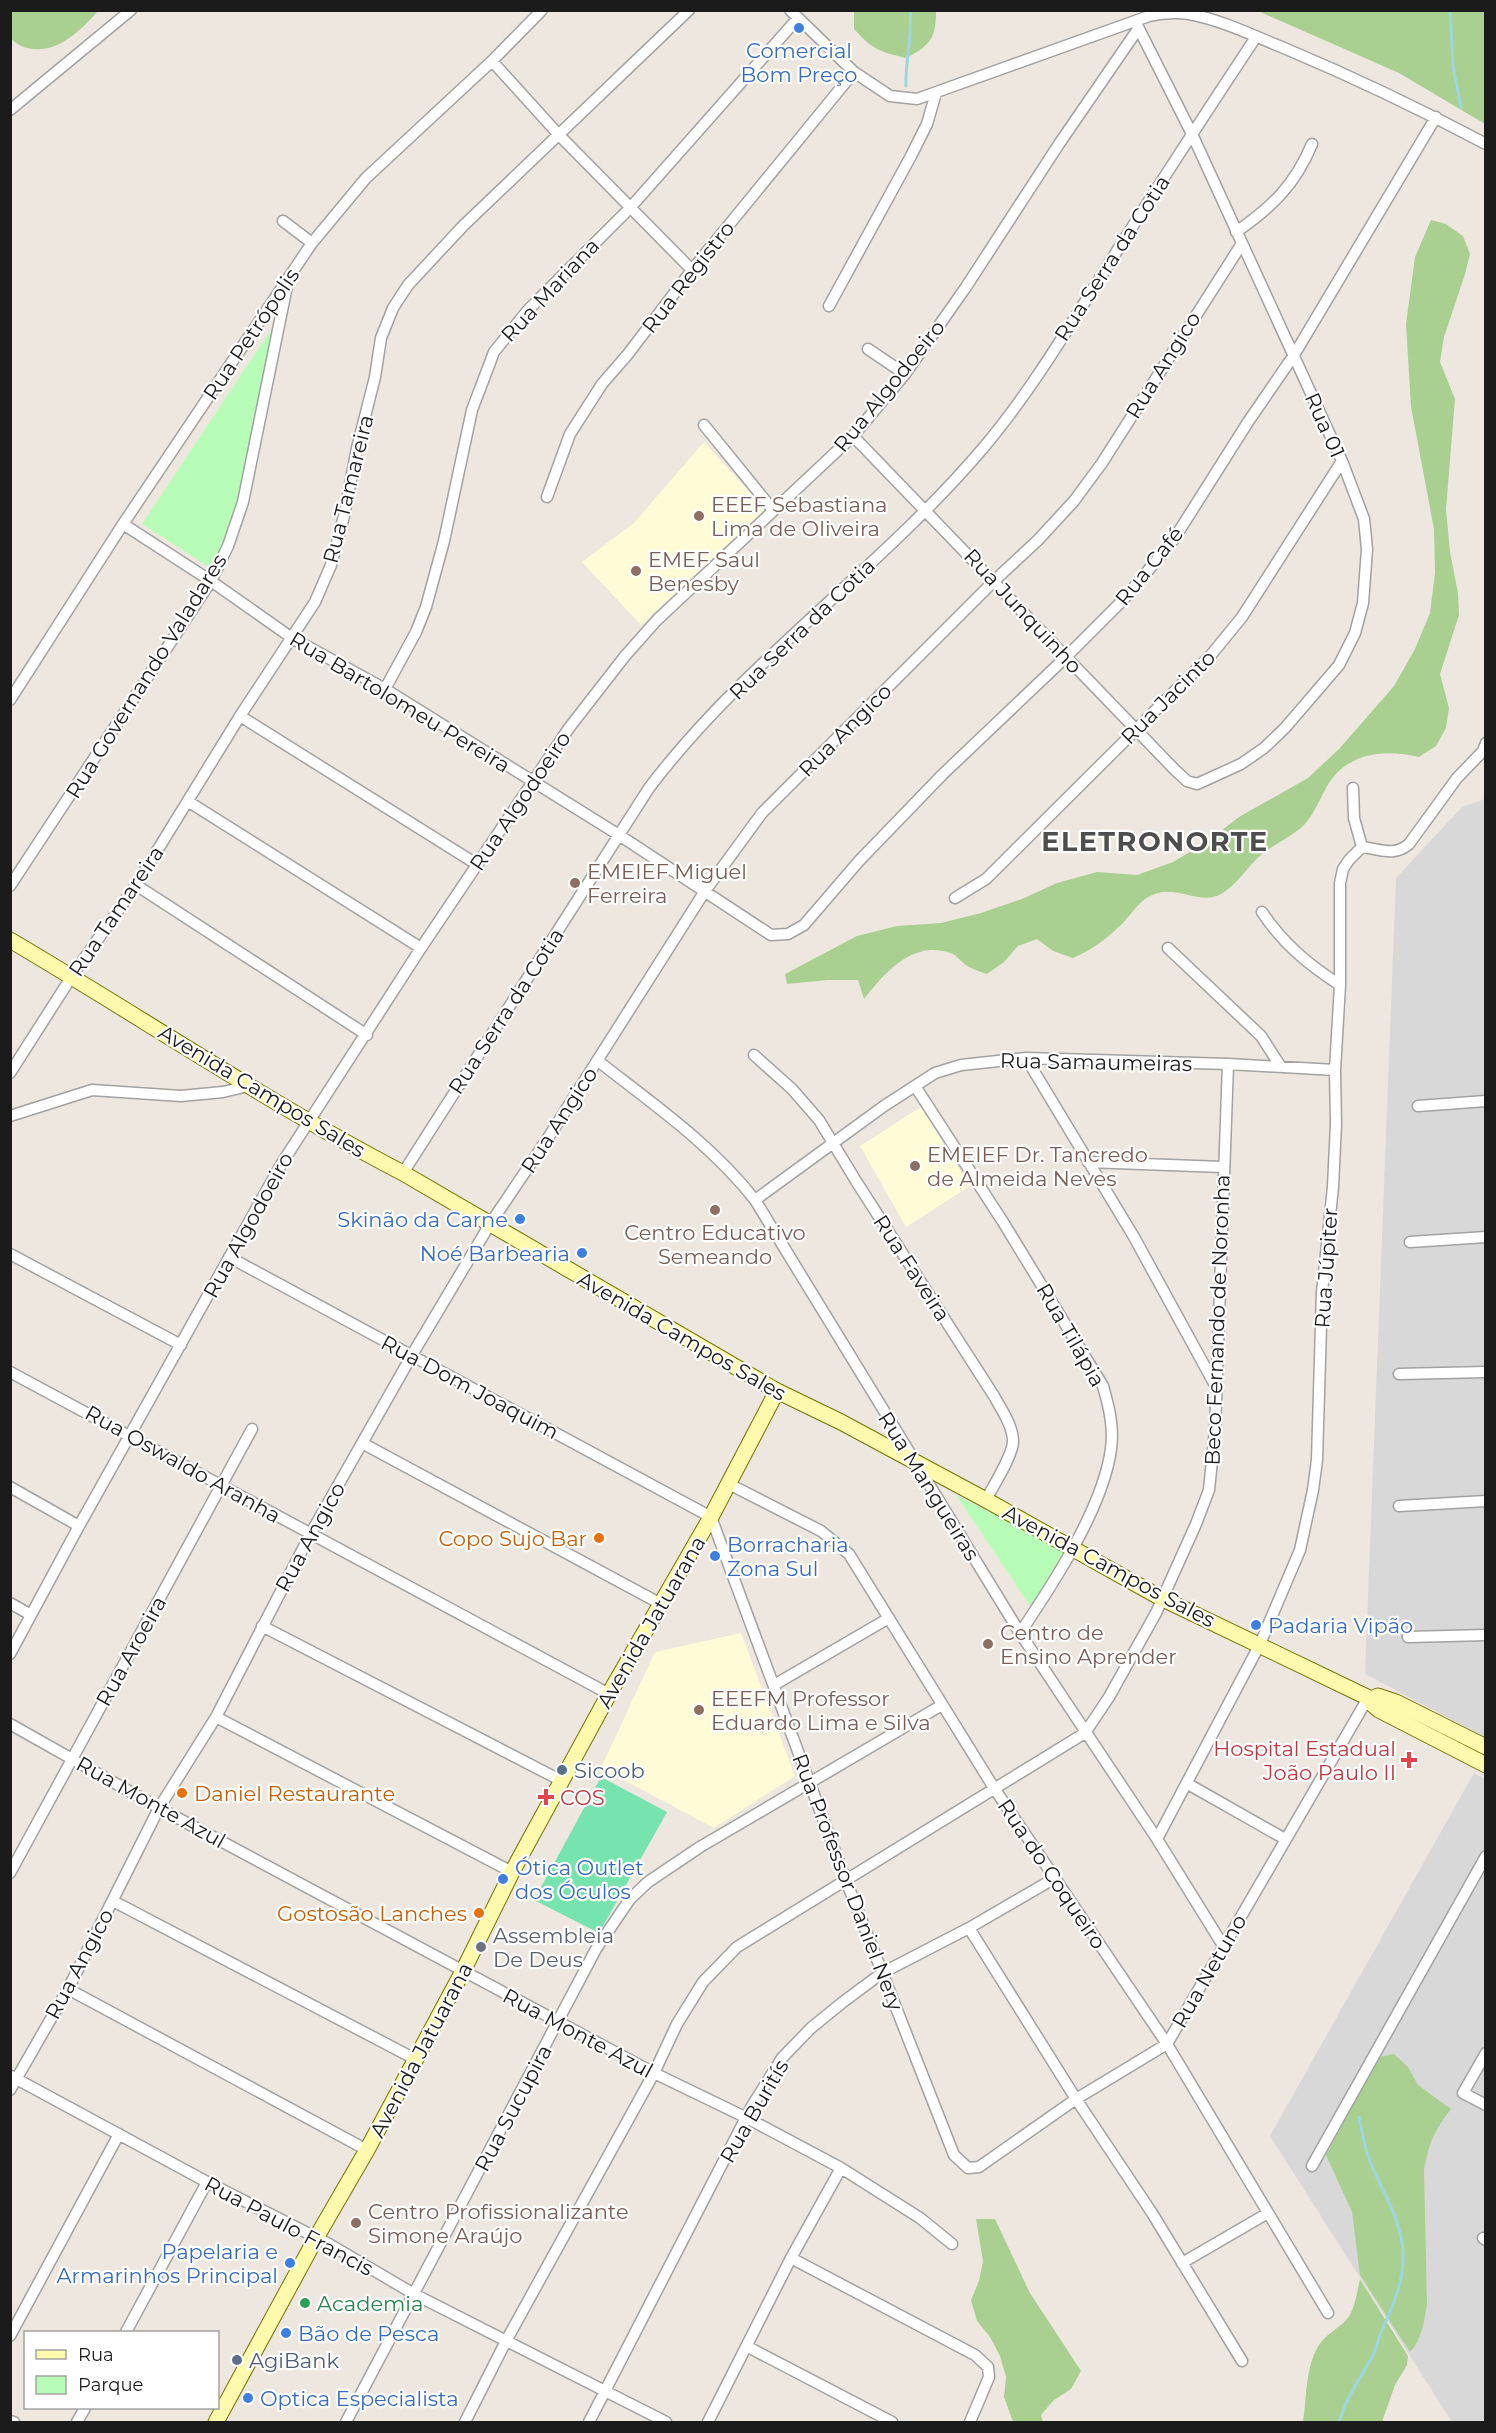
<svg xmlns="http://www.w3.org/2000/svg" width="1496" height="2433" font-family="Montserrat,sans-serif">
<rect width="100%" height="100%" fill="#eee7df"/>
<path fill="#d9d8d8" d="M1485 799V1737L1365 1674 1396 878 1462 807Z
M1474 1773 1485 1779V2422H1452L1270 2136Z"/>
<path fill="#fffbd7" d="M704 442 765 509 641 625 582 562 634 523Z
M921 1107 970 1186 906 1227 860 1146Z
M741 1633 795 1776 714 1828 601 1768 655 1652Z"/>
<path fill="#a9d091" d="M10 11 11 10 98 11C80 31 57 55 27 48 21 47 15 42 11 39Z
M854 11H936C936 38 931 45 906 58 880 52 872 49 854 29Z
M1258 11H1485V124L1399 73Z
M1431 220 1446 224 1463 236 1470 254 1465 274 1444 337 1440 362 1455 399 1446 509 1450 552 1458 593 1459 615 1440 674 1449 708 1446 728 1436 746 1419 757C1382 748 1344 753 1325 790 1318 803 1314 814 1304 825 1292 836 1279 842 1266 851 1249 863 1239 884 1221 894 1202 905 1178 887 1158 893 1141 897 1133 913 1121 925 1106 939 1092 950 1073 958L1053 951 1037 939 1018 946 1004 962 987 974C981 972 975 970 969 967 962 964 958 955 950 953 912 940 885 973 864 999L858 980H828L787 984 785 974 857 936 897 926 941 923 981 913 1022 899 1057 883 1097 872 1137 875 1173 862 1208 841 1239 817 1308 778 1339 749 1394 686 1415 649 1430 613 1435 573 1434 529 1411 407 1406 324 1415 257Z
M1394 2054 1408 2067 1418 2085 1451 2109C1434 2131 1429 2143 1424 2170L1427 2305C1424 2321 1422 2340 1410 2352L1360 2275 1352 2212 1326 2155 1379 2057Z
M976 2219H995L1030 2293 1081 2371 1071 2389 1054 2400 1041 2415 1043 2422H1013L1004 2397 1006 2377 1000 2356 990 2337 977 2321 971 2300 979 2281 983 2261Z
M1360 2279 1408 2356 1407 2365 1395 2385 1382 2422H1303C1307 2397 1305 2367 1319 2345 1326 2334 1338 2329 1347 2319 1355 2310 1357 2291 1360 2279Z"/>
<path fill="#b8fdb7" d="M289 303 235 521 218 573 142 524Z
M956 1495 1066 1551 1034 1612Z"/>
<path fill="#77e3af" d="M601 1777 667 1812 599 1933 534 1900Z"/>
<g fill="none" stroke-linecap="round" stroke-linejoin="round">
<path stroke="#9cd6df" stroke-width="3" d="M1450 10 1453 66 1461 108
M906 86C905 60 913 36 910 10
M1339 2422C1346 2398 1360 2379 1372 2357 1376 2351 1377 2343 1380 2335 1393 2305 1407 2278 1402 2243 1398 2215 1383 2192 1372 2166 1365 2150 1362 2134 1359 2117"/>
<defs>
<path id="street" d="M790 10 854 72 890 96 917 99 1149 16C1162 13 1176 12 1189 14 1222 20 1254 36 1284 48 1353 77 1420 109 1486 144
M492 61 559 135 692 270
M10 110 131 10
M283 221 312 243
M1236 232C1272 207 1295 185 1312 144
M829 306 911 156 927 124 936 93
M868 349 905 374
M704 425 773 510
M853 436 1175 770 1187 781 1197 784 1241 764 1264 748 1285 728 1339 665 1355 633 1363 603 1367 549 1364 519 1342 461 1192 134 1137 25
M547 497 570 434 602 384 628 354 692 270 854 72
M123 524 211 581 292 638 385 689 619 835 771 935 788 934 804 925 859 861 943 774 1065 658 1123 600 1151 567 1174 539 1248 422 1294 355 1436 117
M385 689 416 632 426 607 444 541 472 410 494 352 528 310 630 208 798 18
M10 700 123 524 312 243 366 178 492 61 542 10
M240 716 478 865
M1353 788 1354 818 1362 847
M189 802 421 948
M136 885 367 1035
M10 886 211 581 228 546 243 502 287 286
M955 898 986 879 1211 655 1242 617 1342 461
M1262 912C1283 944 1309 965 1340 985
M1168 948 1261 1036 1281 1067
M754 1055 792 1089 819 1120 856 1181 994 1396C1001 1409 1012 1424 1013 1440 1014 1454 993 1486 986 1500
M1026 1058 1134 1237 1215 1385
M598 1061C653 1104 711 1144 755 1200L1020 1633 1157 1839 1224 1947
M10 1073 72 976 136 885 240 716 315 602 331 565 344 516 357 448 375 377 381 338 393 308 408 285 463 226 689 10
M915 1086 1003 1222 1103 1386C1109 1407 1114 1427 1111 1449 1103 1508 1053 1584 1020 1633
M1418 1106 1486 1101
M10 1116 92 1090 181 1096 223 1092 248 1086
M1088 1162 1223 1167
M403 1173 649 788C745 661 881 569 984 447 1032 390 1070 325 1110 262 1158 186 1207 111 1256 37
M755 1200 884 1106 935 1073 961 1065 1026 1058 1228 1064 1335 1070
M1410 1242 1486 1237
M10 1254 181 1345
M229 1257 711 1517 845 1878 954 2155 968 2168 979 2167 1076 2099 1167 2044 1368 1698
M10 1372 609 1694
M1399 1374 1486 1372
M362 1443 661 1604
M729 1484 821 1531 849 1554 994 1788 1167 2044 1328 2313
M10 1487 79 1526
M1399 1506 1486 1501
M10 1603 31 1615
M262 1626 562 1781
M1408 1637 1486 1635
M10 1654 79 1526 282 1163 421 948 569 728 625 656 657 620 853 436 905 374 966 287 1059 144 1138 29
M774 1685 889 1618
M216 1717 512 1872
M10 1724 159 1808 654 2073 747 2118 841 2168 920 2218 952 2244
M1188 1784 1285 1839
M1157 1839 1260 1644 1300 1550 1313 1490 1317 1460 1322 1292 1333 1187 1336 1124 1335 1070 1340 985V883L1343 869 1349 860 1362 847C1380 849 1394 857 1409 844L1457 778 1483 751 1486 743
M10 1873 252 1429
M113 1901 415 2059
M969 1928 1076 2099 1152 2213 1242 2361
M68 1989 367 2150
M1486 2053 1463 2093 1486 2105
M11 2076 207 2182 329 2244 414 2294 666 2422
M10 2090 68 1989 159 1808 216 1717 311 1533 412 1355 490 1224 548 1138 705 891 762 813 994 581 1038 540 1074 501 1102 463 1241 245
M1312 2166 1486 1856
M1483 2238 1486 2240
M791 2258 975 2355 988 2367 989 2377 970 2422
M1182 2263 1268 2213
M126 2332 207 2182
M10 2336 119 2134
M748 2347 892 2422
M10 2421 14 2422
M77 2422 85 2408
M346 2422 596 1949 630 1899 648 1882 700 1847 942 1705
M465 2422 506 2341 654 2073 677 2024 703 1982 737 1947 1085 1733 1109 1697 1156 1613 1196 1524 1209 1490 1215 1430 1228 1064
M589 2422 752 2106 782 2058 811 2028 843 2002 882 1973 969 1928 1055 1878
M708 2422 791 2258 841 2168"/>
<path id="secondary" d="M10 940C141 1017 268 1103 403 1173L777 1391 841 1422 986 1500 1161 1598 1371 1699 1372 1704 1379 1710 1486 1765
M1371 1699 1378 1696 1396 1702 1486 1747
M216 2422 316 2238 367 2150 463 1971 512 1872 609 1694 711 1517 777 1391"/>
</defs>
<use href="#street" stroke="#a2a2a2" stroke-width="13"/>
<use href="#secondary" stroke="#727400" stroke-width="17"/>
<use href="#street" stroke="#fff" stroke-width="10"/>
<use href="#secondary" stroke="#fdfaad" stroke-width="15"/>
</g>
<g fill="#3f7fe0" stroke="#fff" stroke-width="2">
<circle cx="799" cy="28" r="6"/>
<circle cx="520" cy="1219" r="6"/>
<circle cx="582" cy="1253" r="6"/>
<circle cx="715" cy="1556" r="6"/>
<circle cx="1256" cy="1625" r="6"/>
<circle cx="503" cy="1879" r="6"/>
<circle cx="290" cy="2263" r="6"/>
<circle cx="286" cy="2333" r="6"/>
<circle cx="248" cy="2398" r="6"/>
</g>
<g fill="#8d6e63" stroke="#fff" stroke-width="2">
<circle cx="699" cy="516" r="6"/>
<circle cx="636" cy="571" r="6"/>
<circle cx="575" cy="883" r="6"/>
<circle cx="915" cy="1166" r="6"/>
<circle cx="715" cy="1210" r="6"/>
<circle cx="988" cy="1644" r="6"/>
<circle cx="699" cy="1710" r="6"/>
<circle cx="356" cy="2223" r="6"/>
</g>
<g fill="#e8710a" stroke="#fff" stroke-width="2">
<circle cx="599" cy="1538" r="6"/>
<circle cx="182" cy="1793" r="6"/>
<circle cx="479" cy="1913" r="6"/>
</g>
<g fill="#e0444e" stroke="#fff" stroke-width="2">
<path d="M1406 1751h6v6h6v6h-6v6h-6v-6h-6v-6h6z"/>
<path d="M543 1788h6v6h6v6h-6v6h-6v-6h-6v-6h6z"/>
</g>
<g fill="#5c6f8a" stroke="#fff" stroke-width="2">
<circle cx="562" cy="1770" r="6"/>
<circle cx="237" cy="2360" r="6"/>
</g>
<circle fill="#6b7280" stroke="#fff" stroke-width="2" cx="481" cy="1947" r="6"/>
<circle fill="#2e9e5b" stroke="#fff" stroke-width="2" cx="305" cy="2303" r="6"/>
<g text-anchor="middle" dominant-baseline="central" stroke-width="4.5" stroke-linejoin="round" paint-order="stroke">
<g font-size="21" fill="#366cbe" stroke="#fff" text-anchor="start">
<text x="799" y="50" text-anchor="middle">Comercial<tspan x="799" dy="24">Bom Preço</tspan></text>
<text x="508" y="1219" text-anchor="end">Skinão da Carne</text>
<text x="570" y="1253" text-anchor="end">Noé Barbearia</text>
<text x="727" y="1544">Borracharia<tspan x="727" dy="24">Zona Sul</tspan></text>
<text x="1268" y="1625">Padaria Vipão</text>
<text x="515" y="1867">Ótica Outlet<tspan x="515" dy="24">dos Óculos</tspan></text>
<text x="278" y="2251" text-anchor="end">Papelaria e<tspan x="278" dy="24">Armarinhos Principal</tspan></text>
<text x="298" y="2333">Bão de Pesca</text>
<text x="260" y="2398">Optica Especialista</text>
</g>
<g font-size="21" fill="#1b1b1b" stroke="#fff">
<text transform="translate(1112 258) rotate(-57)">Rua Serra da Cotia</text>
<text transform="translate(688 277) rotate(-52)">Rua Registro</text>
<text transform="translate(550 290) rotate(-47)">Rua Mariana</text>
<text transform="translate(251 334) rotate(-56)">Rua Petrópolis</text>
<text transform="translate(1163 365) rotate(-58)">Rua Angico</text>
<text transform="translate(889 386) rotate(-51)">Rua Algodoeiro</text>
<text transform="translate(1325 425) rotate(66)">Rua 01</text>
<text transform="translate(348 489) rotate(-76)">Rua Tamareira</text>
<text transform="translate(1149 566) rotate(-51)">Rua Café</text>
<text transform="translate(1023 611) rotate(47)">Rua Junquinho</text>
<text transform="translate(802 629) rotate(-44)">Rua Serra da Cotia</text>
<text transform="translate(146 676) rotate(-58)">Rua Governando Valadares</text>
<text transform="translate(1168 697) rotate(-45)">Rua Jacinto</text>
<text transform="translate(400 702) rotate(31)">Rua Bartolomeu Pereira</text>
<text transform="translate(845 730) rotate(-45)">Rua Angico</text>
<text transform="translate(520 801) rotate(-56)">Rua Algodoeiro</text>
<text transform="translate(116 911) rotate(-56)">Rua Tamareira</text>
<text transform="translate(506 1011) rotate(-57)">Rua Serra da Cotia</text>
<text transform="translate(1096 1062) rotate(1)">Rua Samaumeiras</text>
<text transform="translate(262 1091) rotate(31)">Avenida Campos Sales</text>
<text transform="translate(559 1120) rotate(-57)">Rua Angico</text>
<text transform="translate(248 1225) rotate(-61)">Rua Algodoeiro</text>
<text transform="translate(912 1268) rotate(57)">Rua Faveira</text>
<text transform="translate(1326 1268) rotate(-86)">Rua Júpiter</text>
<text transform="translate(1217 1320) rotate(-88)">Beco Fernando de Noronha</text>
<text transform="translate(1071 1335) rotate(60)">Rua Tilápia</text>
<text transform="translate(682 1336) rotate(30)">Avenida Campos Sales</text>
<text transform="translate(470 1387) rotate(28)">Rua Dom Joaquim</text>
<text transform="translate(183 1464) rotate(29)">Rua Oswaldo Aranha</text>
<text transform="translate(929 1486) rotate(58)">Rua Mangueiras</text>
<text transform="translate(310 1537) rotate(-61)">Rua Angico</text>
<text transform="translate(1109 1566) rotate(28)">Avenida Campos Sales</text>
<text transform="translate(651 1622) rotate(-60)">Avenida Jatuarana</text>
<text transform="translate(131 1651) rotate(-61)">Rua Aroeira</text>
<text transform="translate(151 1802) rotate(29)">Rua Monte Azul</text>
<text transform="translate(1052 1874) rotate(56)">Rua do Coqueiro</text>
<text transform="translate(848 1882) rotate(69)">Rua Professor Daniel Nery</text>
<text transform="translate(79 1964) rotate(-62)">Rua Angico</text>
<text transform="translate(1209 1971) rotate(-60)">Rua Netuno</text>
<text transform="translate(578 2033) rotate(28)">Rua Monte Azul</text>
<text transform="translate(421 2050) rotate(-62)">Avenida Jatuarana</text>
<text transform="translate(513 2108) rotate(-62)">Rua Sucupira</text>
<text transform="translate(754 2111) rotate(-60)">Rua Buritís</text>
<text transform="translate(289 2226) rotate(28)">Rua Paulo Francis</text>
</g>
<g font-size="21" fill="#785e54" stroke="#fff" text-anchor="start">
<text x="711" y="504">EEEF Sebastiana<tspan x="711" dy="24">Lima de Oliveira</tspan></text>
<text x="648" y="559">EMEF Saul<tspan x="648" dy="24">Benesby</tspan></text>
<text x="587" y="871">EMEIEF Miguel<tspan x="587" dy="24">Ferreira</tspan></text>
<text x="927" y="1154">EMEIEF Dr. Tancredo<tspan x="927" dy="24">de Almeida Neves</tspan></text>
<text x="715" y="1232" text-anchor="middle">Centro Educativo<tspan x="715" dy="24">Semeando</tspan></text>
<text x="1000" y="1632">Centro de<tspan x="1000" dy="24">Ensino Aprender</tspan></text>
<text x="711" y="1698">EEEFM Professor<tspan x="711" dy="24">Eduardo Lima e Silva</tspan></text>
<text x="368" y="2211">Centro Profissionalizante<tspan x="368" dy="24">Simone Araújo</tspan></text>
</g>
<g font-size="21" fill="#c56008" stroke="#fff" text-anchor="end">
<text x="587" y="1538">Copo Sujo Bar</text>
<text x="194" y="1793" text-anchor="start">Daniel Restaurante</text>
<text x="467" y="1913">Gostosão Lanches</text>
</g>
<g font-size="21" fill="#be3a42" stroke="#fff" text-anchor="end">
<text x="1396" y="1748">Hospital Estadual<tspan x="1396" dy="24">João Paulo II</tspan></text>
<text x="560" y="1797" text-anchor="start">COS</text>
</g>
<g font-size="21" fill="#4e5e75" stroke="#fff" text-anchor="start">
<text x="574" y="1770">Sicoob</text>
<text x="249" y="2360">AgiBank</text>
</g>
<g font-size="21" fill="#5b616d" stroke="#fff" text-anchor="start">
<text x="493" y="1935">Assembleia<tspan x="493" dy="24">De Deus</tspan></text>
</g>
<g font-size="21" fill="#27864d" stroke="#fff" text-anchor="start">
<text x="317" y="2303">Academia</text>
</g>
<g font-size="27" font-weight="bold" letter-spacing="1.5" fill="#4e4e4e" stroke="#fff">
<text x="1155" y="841">ELETRONORTE</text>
</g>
</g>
<rect width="1496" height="2433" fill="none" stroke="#1b1b1b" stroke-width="24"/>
<rect x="24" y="2331" width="195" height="78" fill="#ffffff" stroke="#a4a4a4" stroke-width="1.5"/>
<rect x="36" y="2350" width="30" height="9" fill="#fdfaad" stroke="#a4a4a4" stroke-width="1.5"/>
<text x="78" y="2361" font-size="18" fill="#1b1b1b">Rua</text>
<rect x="36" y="2376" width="30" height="18" fill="#b8fdb7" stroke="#a4a4a4" stroke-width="1.5"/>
<text x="78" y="2391" font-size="18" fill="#1b1b1b">Parque</text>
</svg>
